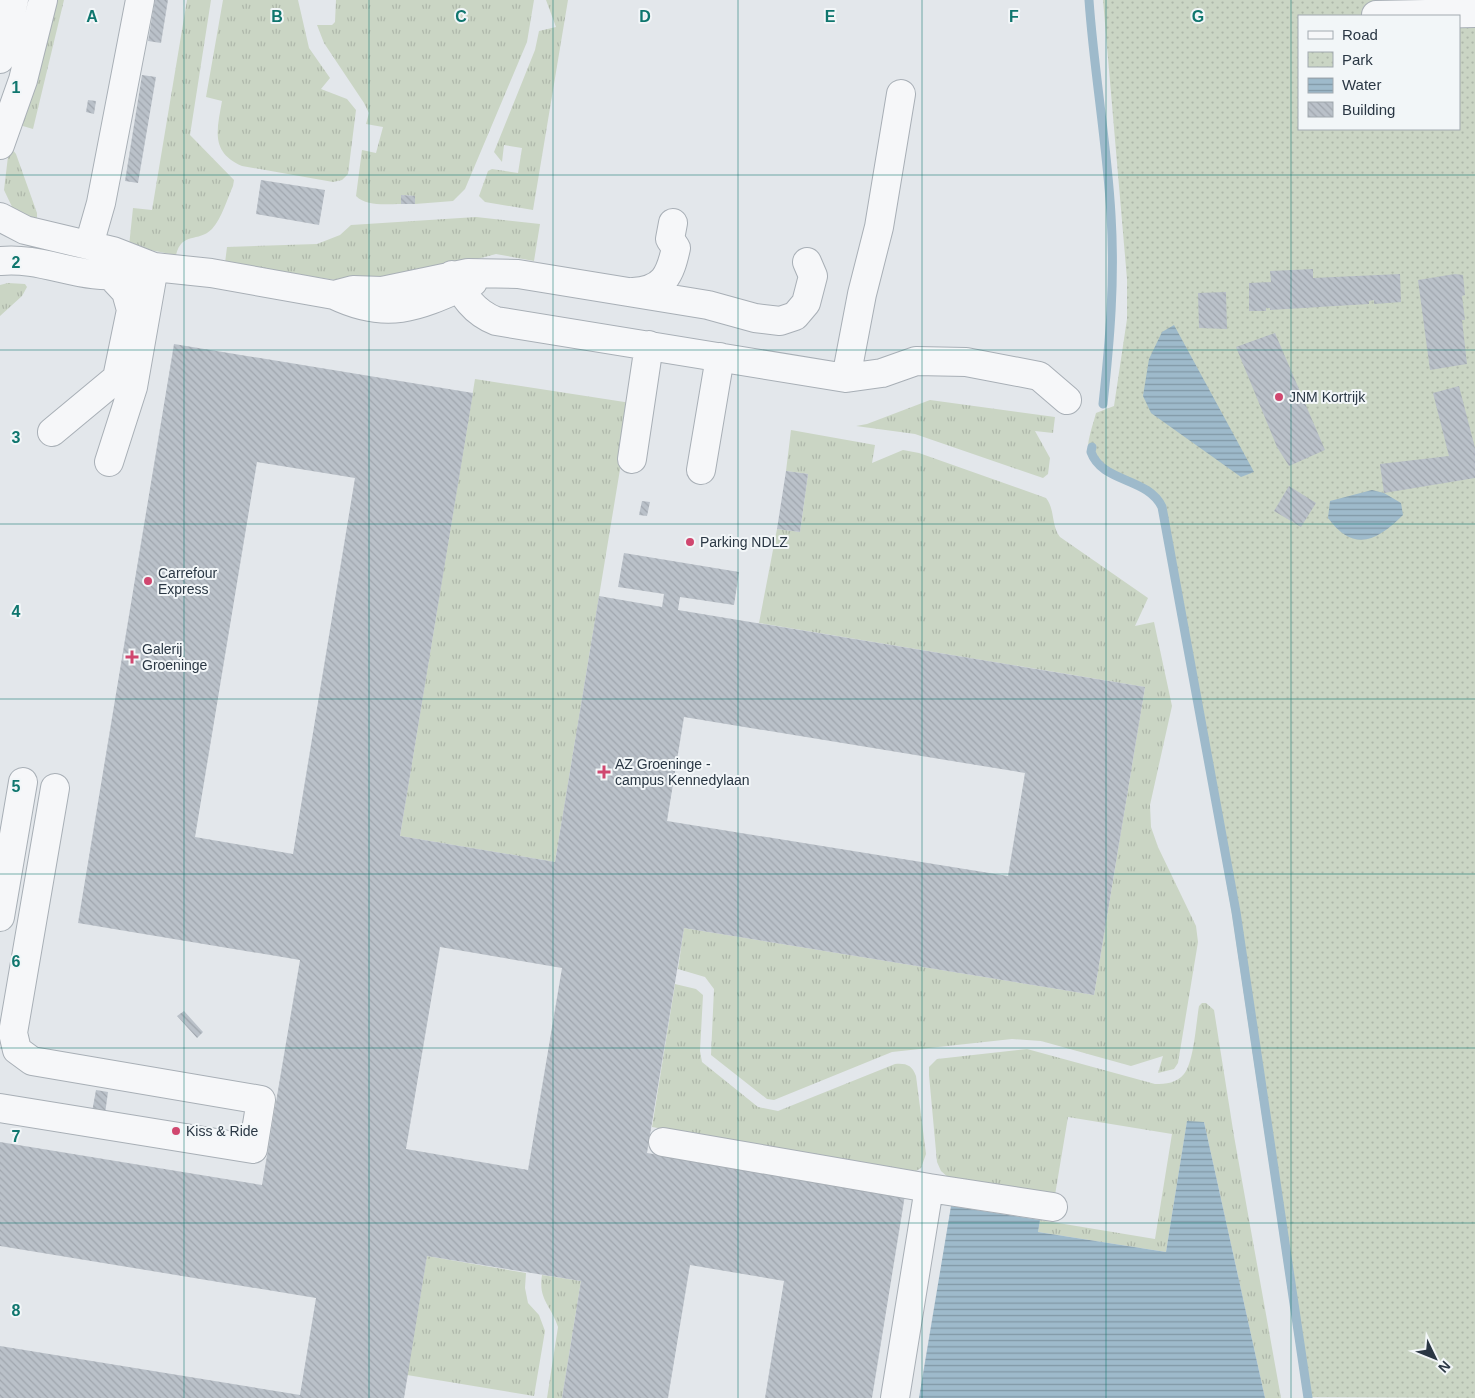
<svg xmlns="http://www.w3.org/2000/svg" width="1475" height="1398" font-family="Arial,sans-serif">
<defs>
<pattern id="grass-tufts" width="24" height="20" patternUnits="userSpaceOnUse" patternTransform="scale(1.25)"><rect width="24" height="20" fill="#cad5c4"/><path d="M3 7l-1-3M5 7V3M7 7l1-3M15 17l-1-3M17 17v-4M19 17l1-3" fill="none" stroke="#aeb7aa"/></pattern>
<pattern id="park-dots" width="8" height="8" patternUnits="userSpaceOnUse" patternTransform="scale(1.25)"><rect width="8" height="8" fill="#cad5c4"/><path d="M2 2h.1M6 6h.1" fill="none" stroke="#aeb7aa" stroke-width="1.8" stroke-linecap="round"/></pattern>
<pattern id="water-rules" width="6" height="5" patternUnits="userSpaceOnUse" patternTransform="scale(1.25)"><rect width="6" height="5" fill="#9ebacb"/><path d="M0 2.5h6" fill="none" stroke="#8198a6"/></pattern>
<pattern id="building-back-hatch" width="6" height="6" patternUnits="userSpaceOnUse" patternTransform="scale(1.25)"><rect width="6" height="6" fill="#bac1c9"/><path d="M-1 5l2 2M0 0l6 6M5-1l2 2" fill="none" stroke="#a0a6ae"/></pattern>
</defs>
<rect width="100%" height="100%" fill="#e3e7eb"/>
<path fill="url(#grass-tufts)" d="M51 0H64L33 129 16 124Z
M187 0H211L190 135 234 180 233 186C227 199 222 218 212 229 198 243 182 231 176 255L129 246 133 208 152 210Z
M223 0H298L309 48 330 78 321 89 347 99 356 110 348 174 342 180 333 182 242 166C210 152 217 130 222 101L206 97Z
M336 0H534L527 42 465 189 453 201 415 204V196L401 195V204C387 204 367 207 356 196L362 150 376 153 383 127 366 124 369 113 364 103 324 43 317 25H332L335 22Z
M546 0H568L533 210 485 202 479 196 488 171 492 169 518 173 522 148 504 145 502 162 494 152 535 50 539 31 556 27Z
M9 148 12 149 16 154 37 213V223L14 211 4 190Z
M476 217 540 224 534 261 496 254 375 286 225 263 227 247 317 244 340 235 351 225Z
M8 283 25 284 27 287 22 296 0 316V285Z
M475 379 631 403 555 862 400 836Z
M930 400 1055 417 1053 433 1035 431 1050 458 1048 474 1043 478 915 434 856 426 867 424Z
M791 430 875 445 872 463 903 450 919 453 1046 498C1055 509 1051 525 1060 537L1148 598 1135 626 1154 622 1172 706 1150 805 1151 827 1158 847 1196 926 1198 942 1178 1063 1174 1069 1158 1073 1163 1056 1131 1066 1041 1041 1012 1039 892 1052 774 1100 767 1099 711 1055 714 989 705 977 678 969 684 928 1094 995 1145 687 759 623 777 529 800 532 808 474 786 471Z
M675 984 696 989 703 995 700 1051 702 1062 758 1107 778 1111 895 1064C906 1063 912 1065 916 1076L926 1154 921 1168 916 1171 652 1127Z
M1202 1003H1206L1214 1010 1234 1136 1281 1398H1265L1204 1122H1187L1166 1252 1038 1232 1040 1220 1155 1239 1172 1134 1068 1117 1055 1195 949 1178 941 1171 937 1162 929 1075V1067L937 1059 1027 1049 1155 1084C1166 1084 1177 1083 1184 1074 1194 1062 1196 1023 1199 1006Z
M427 1256 526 1273 525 1288 528 1303 539 1315 545 1331 534 1396 407 1375Z
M542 1275 581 1281 562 1398H547L558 1327C551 1305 538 1300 542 1275Z"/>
<path fill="url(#park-dots)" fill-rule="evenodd" d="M1103 0H1475V1398L1304 1397 1232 914 1161 507C1148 480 1091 479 1088 452 1087 440 1093 425 1096 413L1114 406 1127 319V279ZM1299 16H1459V129H1299Z"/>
<path fill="url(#water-rules)" d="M1174 325 1254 472 1241 477 1151 413 1143 396 1149 359 1162 332Z
M1372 490 1384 493 1401 503 1403 515C1377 541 1354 553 1328 518L1330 501Z
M1187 1121 1204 1122 1265 1398H919L951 1206 1040 1220 1038 1232 1166 1252Z"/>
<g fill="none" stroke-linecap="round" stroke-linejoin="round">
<path stroke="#9ebacb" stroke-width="9" d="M1089 0C1094 72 1107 143 1111 215 1115 280 1110 339 1103 404
M1092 447 1091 452C1102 483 1148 477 1162 507L1236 912 1308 1398"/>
</g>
<path fill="url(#building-back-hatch)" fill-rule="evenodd" d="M155 0H168L161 43 148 41Z
M142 75 156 77 138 183 125 181Z
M88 100 96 101 94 114 86 112Z
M261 180 325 190 319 225 256 214Z
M401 195 415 196V204H401Z
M1313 269V278L1400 274 1401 302 1374 304V300L1369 301V304L1270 310V308H1266V311H1249V283L1271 282 1270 271Z
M1455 274 1463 275 1465 295 1462 296 1465 320H1462L1467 364 1430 370 1418 280Z
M1226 292 1227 329 1199 328 1198 293Z
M1275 333 1325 450 1289 466 1277 447 1236 347Z
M174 344 473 393 400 836 555 862 599 596 662 607 664 594 618 587 624 553 739 572 734 605 680 597 678 610 1145 687 1094 995 684 928 647 1153 905 1195 872 1398H765L784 1281 690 1265 668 1398H562L581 1281 427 1256 404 1398H0V1346L300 1395 316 1298 0 1246V1142L262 1185 300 960 78 923ZM257 462 355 478 293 854 195 837ZM684 717 1025 773 1008 876 667 821ZM440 947 562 968 528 1170 406 1149Z
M1459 386 1475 448V478L1384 493 1380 464 1449 456 1433 393Z
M786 471 808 474 800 532 777 529Z
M1289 486 1316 503 1301 527 1274 511Z
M642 501 650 502 647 516 639 515Z
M184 1011 203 1032 197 1038 177 1016Z
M96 1090 108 1092 105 1114 92 1112Z"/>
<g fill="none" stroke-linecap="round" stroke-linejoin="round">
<defs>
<path id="minor" d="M1376 15 1475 13
M0 59 14 0
M0 145 23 80 43 0
M0 217 25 230 113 251 154 267 211 273 334 295C390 322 421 305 473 282
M89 245 101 203 140 0
M0 261C44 256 85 283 128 273
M452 275C464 296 473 312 496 321L846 378 882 373 916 361 966 362 1039 376 1067 400
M633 292C664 290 670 275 676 248L670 239 673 223
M334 295 353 290 382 291 468 273 518 274 708 305 755 318 780 321 795 316 806 303 813 276 807 262
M846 378 862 294 879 227 901 94
M52 432 117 378 131 310 126 292 112 277
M632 459 649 345
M109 462 133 387 154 267
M701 470 720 357
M0 917 23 782
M0 1108 253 1149 261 1100 32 1061 17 1050 13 1033 55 788
M663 1142 929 1188 895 1398
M929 1188 1053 1207"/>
</defs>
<use href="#minor" stroke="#a8afb6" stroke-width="30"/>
<use href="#minor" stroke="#f6f7f9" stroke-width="28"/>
</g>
<path fill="none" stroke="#0f766e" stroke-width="1" stroke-opacity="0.55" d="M184 0V1398M369 0V1398M553 0V1398M738 0V1398M922 0V1398M1106 0V1398M1291 0V1398M0 175H1475M0 350H1475M0 524H1475M0 699H1475M0 874H1475M0 1048H1475M0 1223H1475"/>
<g fill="#d0476f" stroke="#f2f6f8" stroke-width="2">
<circle cx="1279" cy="397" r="5"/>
<circle cx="690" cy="542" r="5"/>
<circle cx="148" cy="581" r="5"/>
<path d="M129.5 649.5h5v5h5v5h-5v5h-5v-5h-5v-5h5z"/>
<path d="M601.5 764.5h5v5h5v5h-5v5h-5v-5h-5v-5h5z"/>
<circle cx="176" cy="1131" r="5"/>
</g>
<g text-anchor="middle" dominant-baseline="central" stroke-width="4" stroke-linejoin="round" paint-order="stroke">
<g font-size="14" fill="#2a3744" stroke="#f2f6f8" text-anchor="start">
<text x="1289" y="397">JNM Kortrijk</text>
<text x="700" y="542">Parking NDLZ</text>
<text x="158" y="573">Carrefour<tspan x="158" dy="16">Express</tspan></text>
<text x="142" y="649">Galerij<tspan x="142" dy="16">Groeninge</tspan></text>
<text x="615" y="764">AZ Groeninge -<tspan x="615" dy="16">campus Kennedylaan</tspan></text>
<text x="186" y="1131">Kiss &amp; Ride</text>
</g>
</g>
<g font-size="16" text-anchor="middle" font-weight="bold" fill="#0f766e" stroke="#f2f6f8" stroke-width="4" stroke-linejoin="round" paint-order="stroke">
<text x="92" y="22">A</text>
<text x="277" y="22">B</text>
<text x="461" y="22">C</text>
<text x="645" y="22">D</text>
<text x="830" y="22">E</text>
<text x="1014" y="22">F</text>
<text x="1198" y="22">G</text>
<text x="16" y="93">1</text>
<text x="16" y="268">2</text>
<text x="16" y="443">3</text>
<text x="16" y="617">4</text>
<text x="16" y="792">5</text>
<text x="16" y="967">6</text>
<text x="16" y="1142">7</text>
<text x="16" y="1316">8</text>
</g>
<rect x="1298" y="15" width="162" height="115" fill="#f2f6f8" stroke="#a2aab0"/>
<rect x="1308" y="31" width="25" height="8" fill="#f6f7f9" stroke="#a2aab0"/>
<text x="1342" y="40" font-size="15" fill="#2a3744">Road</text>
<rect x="1308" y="52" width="25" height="15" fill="url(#park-dots)" stroke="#a2aab0"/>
<text x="1342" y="65" font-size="15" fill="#2a3744">Park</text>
<rect x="1308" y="78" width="25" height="15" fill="url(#water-rules)" stroke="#a2aab0"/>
<text x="1342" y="90" font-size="15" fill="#2a3744">Water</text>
<rect x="1308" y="102" width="25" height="15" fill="url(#building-back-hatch)" stroke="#a2aab0"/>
<text x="1342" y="115" font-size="15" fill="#2a3744">Building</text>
<g transform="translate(1435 1358) rotate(133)" stroke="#f2f6f8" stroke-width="4" paint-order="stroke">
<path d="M0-4L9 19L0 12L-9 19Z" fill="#2a3744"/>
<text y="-8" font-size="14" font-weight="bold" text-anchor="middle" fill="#2a3744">N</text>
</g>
</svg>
